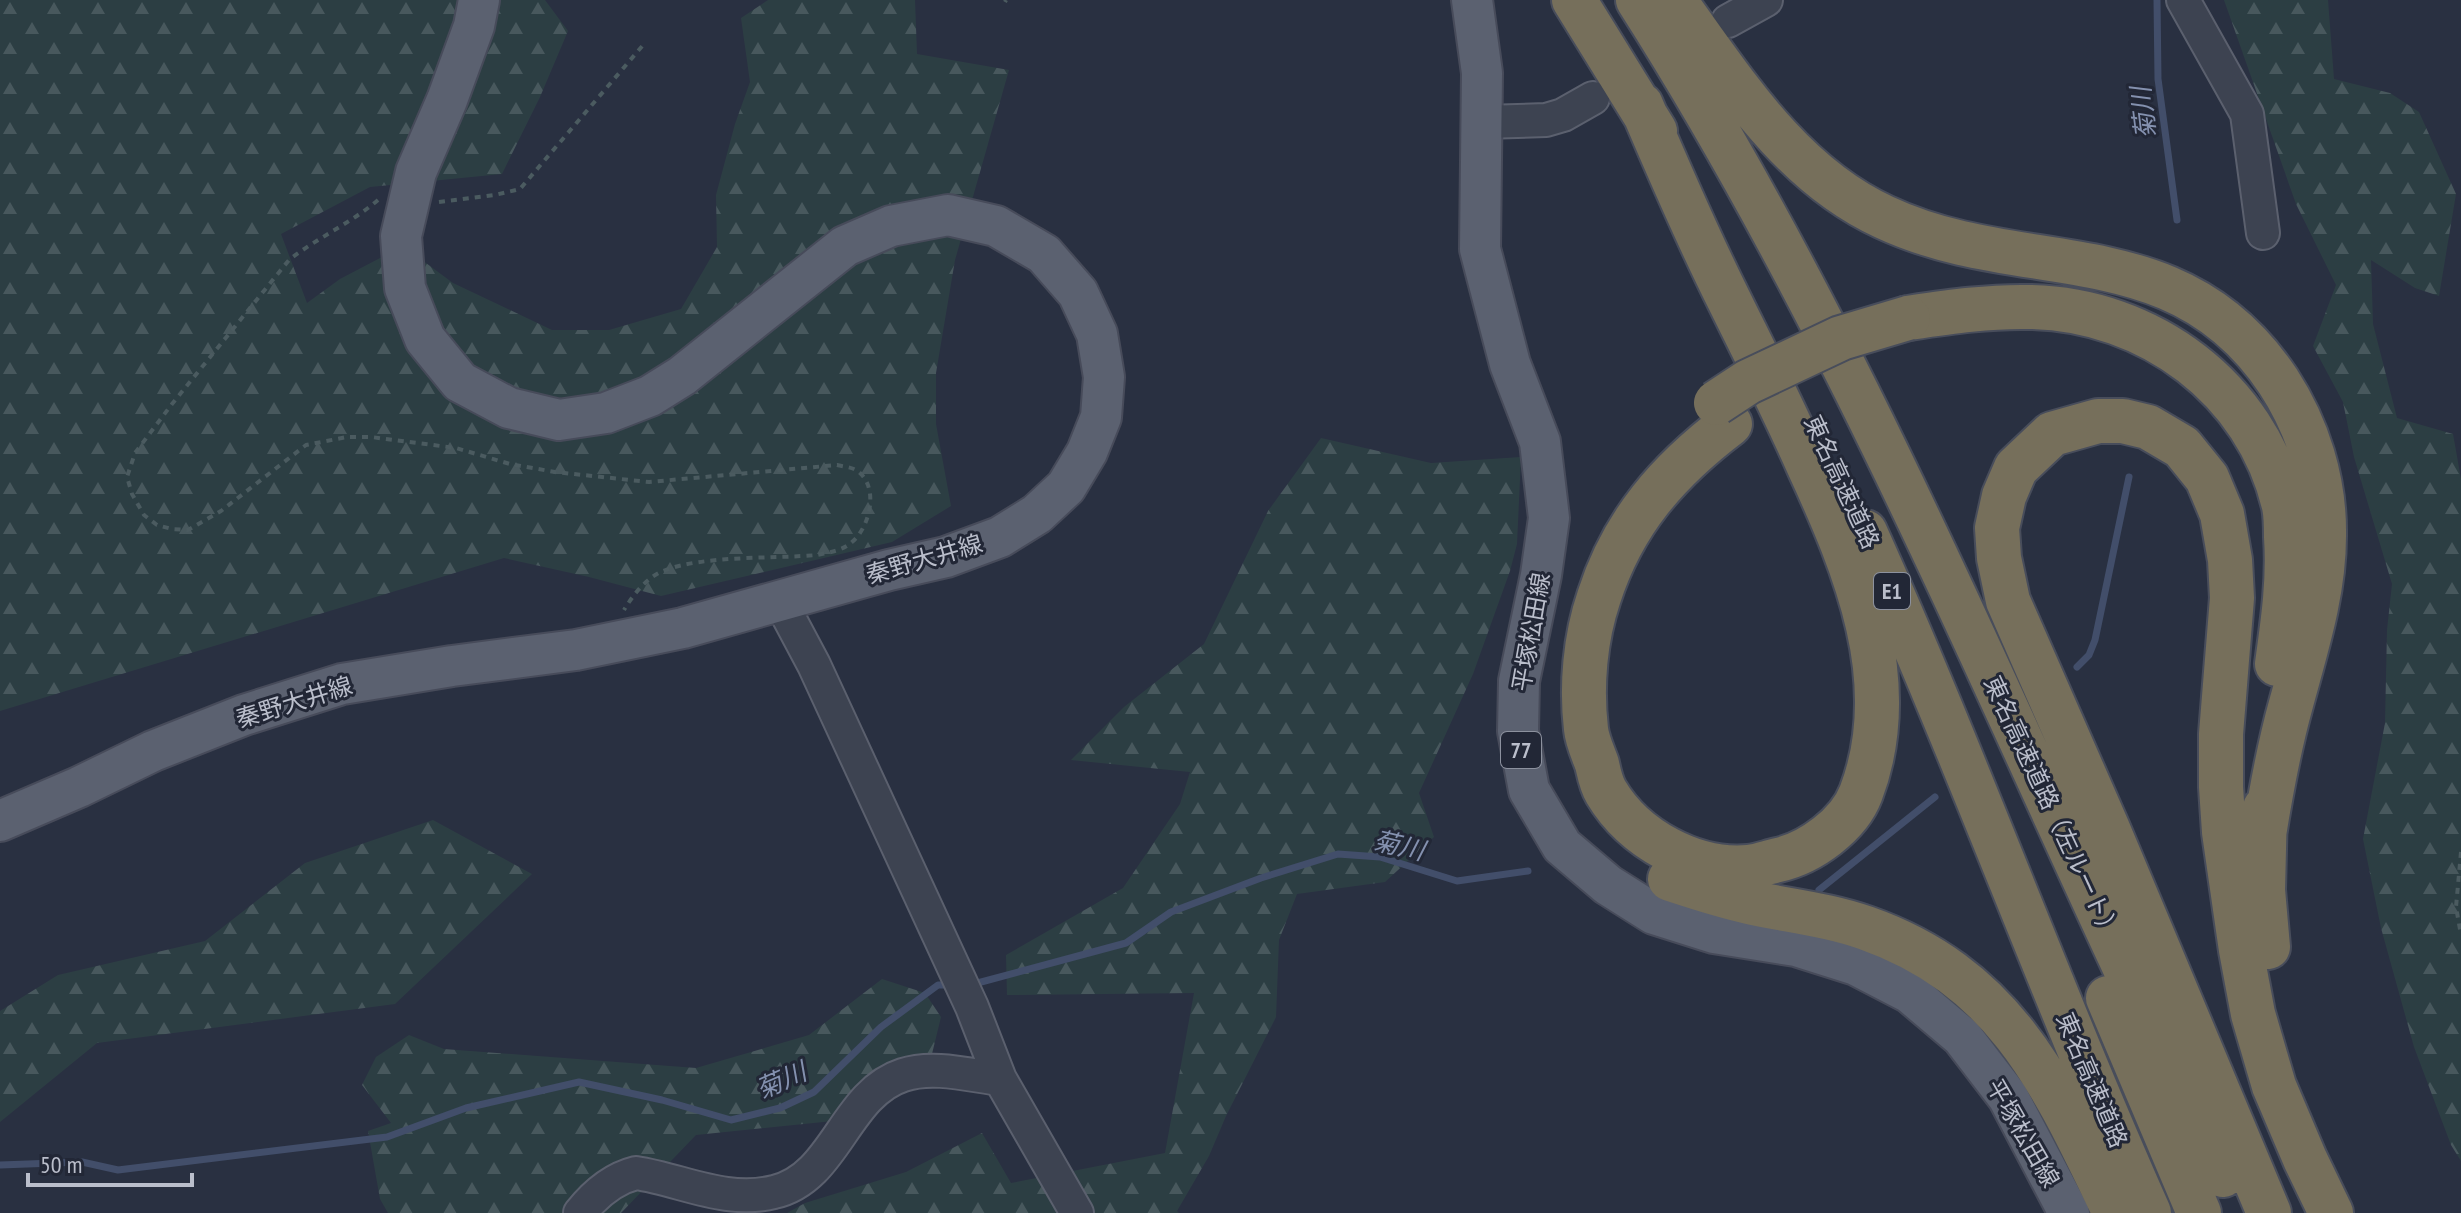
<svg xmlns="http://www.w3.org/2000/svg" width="2461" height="1213" font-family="'PT Sans Narrow','Noto Sans JP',sans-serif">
<defs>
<pattern id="forest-firs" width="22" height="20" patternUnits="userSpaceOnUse" patternTransform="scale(2)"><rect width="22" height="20" fill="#2c3e43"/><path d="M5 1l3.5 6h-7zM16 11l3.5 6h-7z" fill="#48585d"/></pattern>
</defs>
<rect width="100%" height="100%" fill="#293041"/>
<path fill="url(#forest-firs)" d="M0 0H545L568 31 540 97 502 174 370 187 281 234 307 303 340 279 403 246 453 283 552 330H609L681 309 717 247 716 195 735 124 750 82 741 18 768 0H915L917 54 1009 70 955 260 936 373V424L951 506 892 542 661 596 589 577 504 558 0 711Z
M2224 0H2328L2334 79 2390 93 2419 112 2456 194 2439 296 2415 288 2371 260 2373 324 2397 418 2453 434 2461 479V1161L2451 1145 2414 1047 2381 928 2363 839 2385 723 2387 630 2392 584 2354 457 2343 402 2313 346 2336 285 2296 204Z
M1321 438 1431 463 1521 457 1517 544 1510 571 1473 674 1419 793 1434 837 1385 882 1297 894 1279 940 1276 1017 1226 1116 1209 1156 1177 1211 1179 1213H787L805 1203 906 1172 982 1133 1011 1183 1165 1153 1194 993 1007 995 1006 955 1123 888 1180 804 1190 772 1071 760 1124 707 1204 644 1268 511Z
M433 820 532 874 395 1004 97 1043 0 1122V1011L58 975 205 941 305 863Z
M882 979 925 993 941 1017 931 1058 833 1121 696 1135 621 1213H388L380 1199 368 1131 391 1123 362 1085 376 1057 409 1035 444 1049 696 1068 809 1035Z"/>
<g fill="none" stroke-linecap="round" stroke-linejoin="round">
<path stroke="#424e6a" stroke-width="7" d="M2157 0 2158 79 2177 220
M2077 667 2089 655 2095 640 2129 477
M1819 890 1935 797
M970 985 1126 943 1171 912 1261 878 1338 854 1380 857 1457 881 1528 871
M0 1165 82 1162 118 1170 387 1137 466 1108 579 1082 662 1100 731 1120 780 1108 814 1092 881 1027 938 985H953"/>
<defs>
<path id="minor" d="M2183 0 2247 114 2263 233
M1728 21 1766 0
M1483 122 1546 120 1563 115 1593 98
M780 601 814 665 972 1007 1000 1079 1077 1213
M580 1213C595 1194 612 1179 636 1173 682 1180 726 1204 774 1192 836 1178 844 1094 903 1075 933 1065 969 1075 1000 1079"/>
<path id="major" d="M1472 0 1482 73 1480 249 1510 364 1540 442 1549 518 1541 575 1519 681 1518 731 1529 790 1562 846 1608 885 1654 914 1714 933 1796 946 1856 965 1910 993 1962 1037 2008 1097 2069 1213
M0 821 79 787 153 751 244 715 342 684 452 666 576 650 683 628 889 570 946 557 1000 537 1037 514 1066 487 1087 452 1101 417 1104 377 1097 334 1078 293 1044 254 996 226 948 215 891 226 845 246 682 376 650 396 606 413 559 420 509 408 460 382 425 339 405 288 401 236 416 172 447 100 474 26 479 0"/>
<path id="highway" d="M1574 0 1655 131
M1638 0C1874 370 2030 782 2223 1175
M1674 0C1733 81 1790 174 1884 217 2024 283 2177 229 2278 381 2308 427 2325 481 2324 536 2324 594 2306 648 2291 704 2279 747 2271 791 2264 835
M1641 105C1669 171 1697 236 1729 300 1756 355 1784 410 1809 467 1855 567 1903 683 1861 793 1849 825 1810 853 1778 860 1769 862 1759 866 1749 867 1694 872 1634 839 1606 792 1601 784 1599 773 1597 764 1593 753 1587 740 1586 729 1581 686 1585 638 1599 597 1623 522 1668 471 1730 424
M1908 318C1949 312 1989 306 2030 307 2149 309 2257 389 2284 506 2286 516 2286 527 2286 537 2289 580 2283 621 2277 664
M1865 532C1966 757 2049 988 2149 1213
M2265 808 2263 890 2268 947
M1670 879C1697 888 1725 897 1753 903 1791 911 1830 915 1866 928 2008 978 2054 1087 2115 1213
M2108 998 2199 1213
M2269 1213 2108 829 2008 601 1999 558 1997 528 2004 496 2016 468 2052 434 2098 421H2123L2148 427 2182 447 2207 478 2222 514 2230 560 2232 598 2221 734V787L2224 832 2241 950 2253 1014 2274 1086 2305 1159 2331 1213"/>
</defs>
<use href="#minor" stroke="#5b606e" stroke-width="36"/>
<use href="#major" stroke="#474b5a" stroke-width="44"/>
<use href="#highway" stroke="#484d5b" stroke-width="48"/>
<path stroke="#4b5b60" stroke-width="4" stroke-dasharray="6 6" stroke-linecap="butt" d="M1005 2 1006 0
M378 200C351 223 317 238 289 260L172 404 135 453 127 477 132 494 144 515 157 525 172 529 188 530 221 511 306 445 347 437H371L456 448 510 464 555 472 649 482 837 465C845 467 854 467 860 473 879 490 869 528 852 542 842 551 830 552 817 555 772 559 703 555 663 571 646 578 633 595 624 610
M439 202 495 195 520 189 644 44
M2461 852 2456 907 2461 935"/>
<use href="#minor" stroke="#3d4351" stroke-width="32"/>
<use href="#major" stroke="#5b6170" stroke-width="40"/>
<use href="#highway" stroke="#766f5b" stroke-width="44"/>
<defs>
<path id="highway-bridge" d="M1716 403 1748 382 1841 338 1908 318"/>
</defs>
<use href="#highway-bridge" stroke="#484d5b" stroke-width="48" stroke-linecap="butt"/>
<use href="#highway-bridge" stroke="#766f5b" stroke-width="44"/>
</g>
<g text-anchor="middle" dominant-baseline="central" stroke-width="6" stroke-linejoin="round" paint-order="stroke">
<g fill="#222736" stroke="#8c919e" stroke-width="2">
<rect x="1874" y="573" width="36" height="36" rx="6"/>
<rect x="1501" y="732" width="40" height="36" rx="6"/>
</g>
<g font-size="22" font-weight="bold" fill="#babecb">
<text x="1892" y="591">E1</text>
<text x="1521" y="750">77</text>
</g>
<g font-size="24" fill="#babecb" stroke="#222736">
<text transform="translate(1842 482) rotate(65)">東名高速道路</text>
<text transform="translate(924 559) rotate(-16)">秦野大井線</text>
<text transform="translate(1531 632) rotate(-80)">平塚松田線</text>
<text transform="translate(294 702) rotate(-17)">秦野大井線</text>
<text transform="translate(2052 808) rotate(65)">東名高速道路（左ルート）</text>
<text transform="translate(2092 1080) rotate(67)">東名高速道路</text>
<text transform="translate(2023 1133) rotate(60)">平塚松田線</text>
</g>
<g font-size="26" font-style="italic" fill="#8491af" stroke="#222736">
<text transform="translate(2143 113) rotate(-97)">菊川</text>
<text transform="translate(1399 845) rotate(13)">菊川</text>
<text transform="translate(781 1080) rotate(-24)">菊川</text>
</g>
</g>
<path d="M28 1173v12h164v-12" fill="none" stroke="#babecb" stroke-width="4"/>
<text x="40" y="1173" font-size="24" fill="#babecb" stroke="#222736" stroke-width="6" paint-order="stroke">50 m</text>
</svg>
